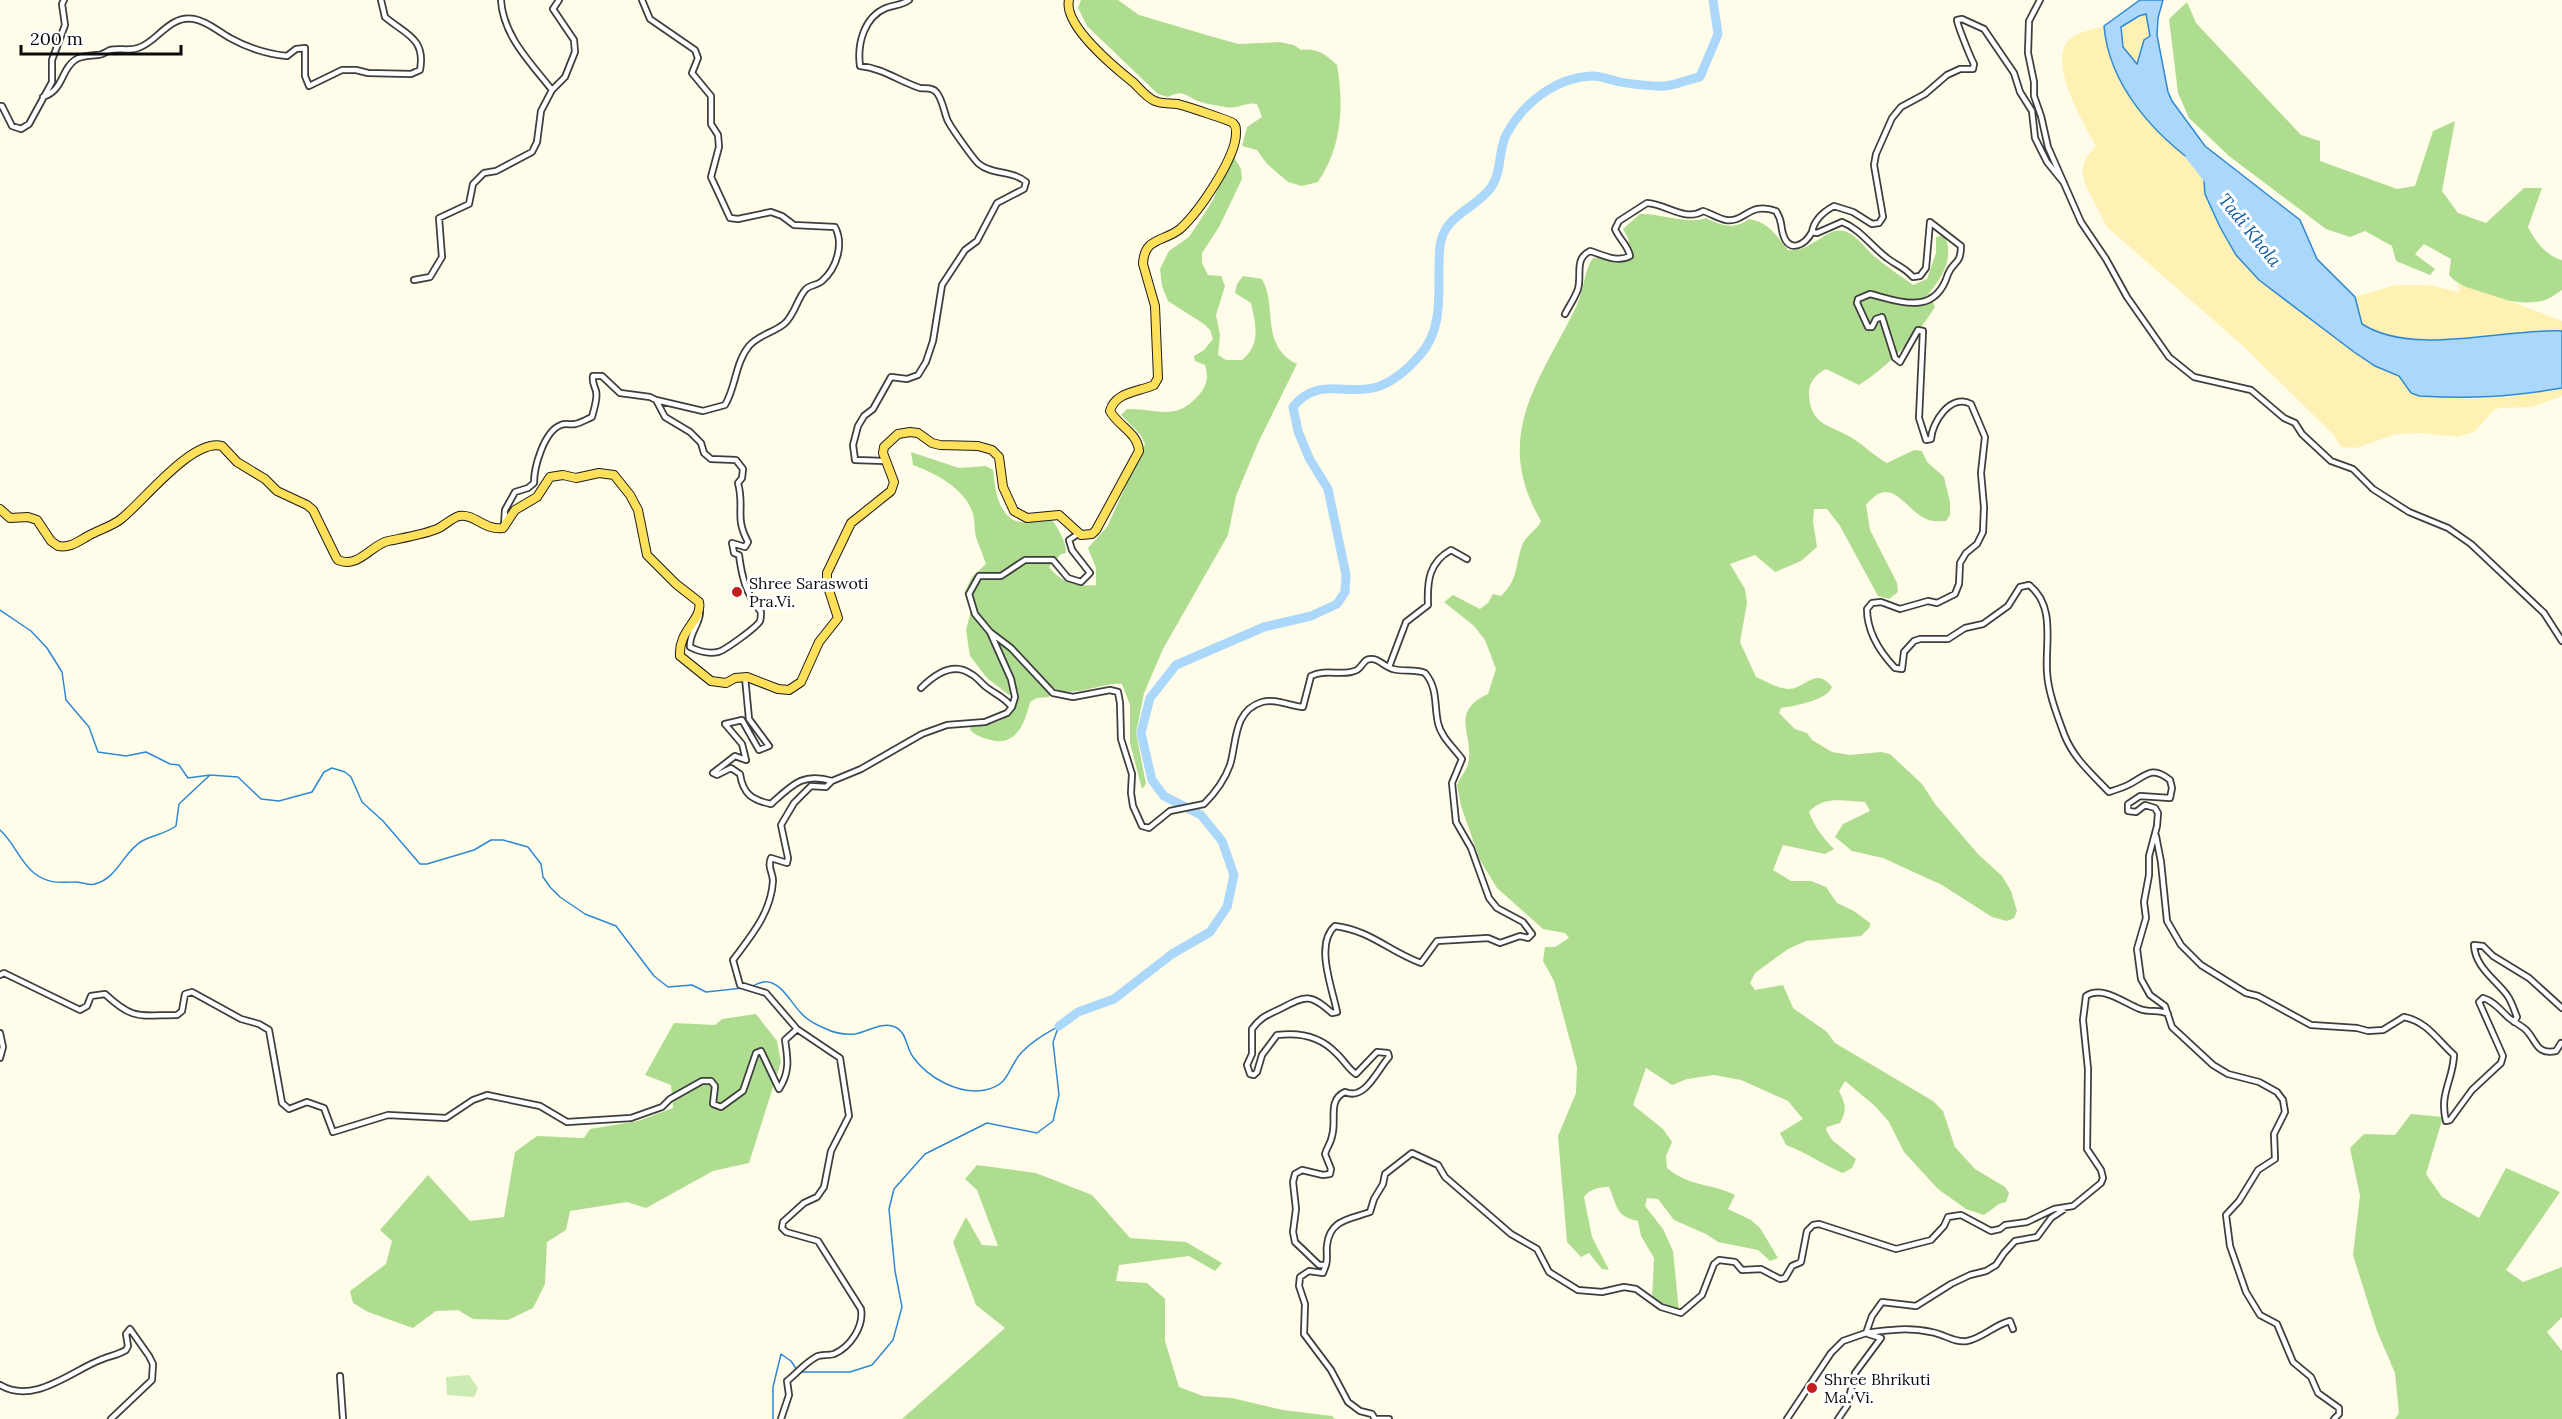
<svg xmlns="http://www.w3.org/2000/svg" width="2562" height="1419" font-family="Lora,serif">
<rect width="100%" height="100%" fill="#fffcea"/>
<path fill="#ccebb2" d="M469 1375 478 1388 474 1397 447 1395 446 1377Z"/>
<path fill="#aedd90" d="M1081 0H1118L1139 15 1210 36 1238 44 1280 42 1294 45 1301 50C1317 48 1325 54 1337 65 1344 105 1342 147 1318 182L1302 186 1288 182 1267 164 1257 150 1242 146 1247 127 1262 117 1257 104C1247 101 1237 110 1225 107 1217 105 1205 104 1198 101 1185 95 1182 89 1168 97L1158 94 1087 26 1078 8Z
M2187 2 2196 23 2301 135 2320 141V161L2397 189 2415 186 2433 131 2455 121 2442 191 2458 213 2486 223 2524 188H2542L2528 227C2535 241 2546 256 2562 260V290C2556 294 2548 300 2541 301 2517 307 2464 293 2449 275L2451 259 2424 244 2415 254 2435 269 2430 275 2396 261 2392 246 2365 231 2350 237 2326 229 2229 156 2189 118 2178 93 2169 19Z
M1233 155 1241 169 1242 179 1219 227 1202 253V263L1208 275 1221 276 1225 286 1216 315 1220 335 1218 355 1226 360H1242C1261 344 1256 326 1251 303L1235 293 1237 284 1243 276 1262 279C1276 303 1263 334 1285 356 1288 359 1293 362 1297 364L1258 443 1236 496 1228 535 1163 649 1144 693 1136 733 1146 784 1142 789 1130 743V705L1122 684C1102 682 1073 699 1054 688L1049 697 1037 698 1030 702C1025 722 1017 747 991 740 983 738 976 736 970 730L971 727C996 724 1014 721 1018 693L1017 690 1009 695 987 678 970 656 966 630 970 615V606L964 593 972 577 986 564C983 555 979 546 976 537 974 529 975 521 973 514 966 489 935 473 913 465L911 452 959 468 986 466 993 470C995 485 996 503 1007 515 1022 531 1040 515 1051 520 1055 522 1057 528 1059 531 1063 539 1066 544 1066 553L1061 554 1049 567C1063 584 1075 586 1096 585V568L1088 548 1107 527 1145 444 1140 434 1121 415 1127 409C1156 408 1175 422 1198 396 1207 386 1209 378 1205 365L1195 361 1194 356 1204 350 1213 339 1210 330 1204 324 1168 301 1162 286 1160 269 1169 251 1189 237 1199 222 1213 200Z
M1640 214C1659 213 1690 225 1706 218 1722 226 1734 230 1749 219 1769 222 1776 236 1788 250 1805 252 1815 240 1830 233 1850 223 1863 247 1875 257 1887 267 1901 276 1913 285L1927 279 1936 253V237L1944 235C1955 255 1943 277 1929 293L1935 307C1916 337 1889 366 1859 385L1826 369C1816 374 1808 383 1809 395 1811 426 1829 424 1852 438 1865 446 1874 456 1887 463L1914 450 1922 451 1927 462 1944 477 1950 502V515L1946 521C1939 521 1932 522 1926 519 1904 509 1892 473 1866 505L1870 530 1897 583 1898 592 1889 599 1878 596 1840 526 1827 509H1814L1813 522 1817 547 1801 561 1775 572 1755 555 1730 564 1745 589 1747 603 1740 642 1756 677C1766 681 1778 689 1789 689 1806 688 1816 666 1832 687 1828 700 1794 706 1781 708L1779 713 1795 729 1807 733 1812 740 1832 752 1850 755 1881 752 1890 754 1922 784 1935 804 1978 854 2002 876 2011 891 2017 911 2014 918 2007 921 1992 917 1942 885 1883 858 1852 851 1835 837 1843 824 1870 811 1865 802C1845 801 1823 795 1809 812 1815 827 1822 837 1834 849L1825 854 1783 845 1773 870 1791 881H1811L1826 887 1837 903 1854 911 1870 923V927L1861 936 1806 941 1788 949 1755 973 1750 983 1755 990 1783 985 1793 1008 1827 1032 1835 1043 1933 1101 1943 1111 1955 1147 1975 1169 2005 1187 2009 1193 2006 1202 1999 1204 1984 1215 1966 1209 1938 1189 1904 1152 1889 1122 1875 1106 1845 1081 1839 1091C1846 1105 1847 1110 1840 1123L1827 1127 1826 1130 1832 1140 1856 1159 1852 1168 1843 1173C1823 1165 1806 1152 1786 1145L1780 1133 1803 1119 1788 1101 1741 1080 1714 1075 1687 1079 1672 1085 1646 1068 1633 1105 1663 1129 1672 1142 1666 1156 1667 1168C1689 1187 1712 1183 1735 1195L1728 1209 1751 1220 1760 1228 1778 1258 1770 1261 1758 1250 1718 1242 1706 1234 1674 1220 1658 1199 1647 1198 1645 1206 1663 1229 1673 1251 1679 1311 1666 1312 1652 1299 1654 1258 1641 1236 1638 1221C1615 1216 1618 1207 1609 1187 1599 1187 1590 1189 1584 1197L1592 1237 1609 1270 1602 1269 1589 1253 1581 1257 1567 1242 1558 1136 1576 1093 1577 1067 1554 981 1543 961 1545 947H1555L1569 938 1565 933 1543 929 1497 888 1480 860 1461 806 1457 785C1460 778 1466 771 1468 764 1475 736 1448 712 1488 694L1496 669 1485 640 1474 626 1444 602 1453 595 1480 609 1488 603 1493 594 1501 596C1520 577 1514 566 1523 543 1527 535 1537 530 1541 521 1491 435 1540 382 1577 305 1584 290 1584 270 1593 258L1624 259 1630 256 1628 238 1623 229Z
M756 1014 777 1041 781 1062 749 1163 713 1171 646 1208 627 1202 570 1211 566 1230 547 1242 545 1284 533 1308 508 1320 473 1319 458 1310 436 1311 413 1328 368 1312 353 1303 350 1291 386 1264 392 1241 380 1230 428 1175 470 1221 504 1217 515 1152 537 1136 584 1138 590 1129 638 1121 673 1108 671 1085 645 1075 674 1023 715 1025 722 1019Z
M2411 1114 2443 1117 2426 1174 2442 1197 2479 1218 2506 1168 2560 1192 2506 1270 2523 1282 2562 1267V1317L2547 1332 2562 1351V1419H2395L2399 1413 2395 1373 2377 1331 2353 1255 2360 1196 2350 1148 2364 1134 2395 1135Z
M977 1165 1036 1173 1092 1195 1130 1238 1186 1242 1222 1263 1215 1271 1189 1256 1119 1265 1116 1281 1147 1283 1165 1299V1341L1179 1387 1203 1396 1232 1398 1283 1410 1332 1416 1335 1419H902L1005 1328 976 1305 953 1242 966 1217 982 1245 998 1246 977 1190 965 1179Z"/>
<path fill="#fef1b3" d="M2146 14 2150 36 2144 40 2137 65 2123 47 2121 27Z
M2104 26 2105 38 2185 157 2203 169 2205 194 2220 227 2236 255 2259 280 2354 352 2375 366 2399 376 2419 396 2472 399 2508 397 2562 388V396L2532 407 2500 408 2494 410 2474 432 2458 437 2422 433 2396 434 2356 448 2341 447 2334 435 2242 345 2107 227 2085 184 2082 169 2086 158 2096 146C2084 124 2047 63 2069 40 2078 32 2093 29 2104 26Z
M2457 284 2510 301 2562 321V331C2502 328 2414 357 2362 324L2355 297 2396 285H2427L2460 292Z"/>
<path fill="#abd8fa" stroke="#2e89d5" stroke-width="1.5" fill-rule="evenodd" d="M2140 0H2163L2158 18 2157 35 2168 92 2172 101 2205 146 2300 220 2317 259 2355 297 2362 324C2414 357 2502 328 2562 331V388C2509 397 2473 399 2419 396L2411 393 2399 376 2375 366 2354 352 2259 280 2236 255 2220 227 2205 194 2203 169C2155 136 2109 86 2104 26ZM2146 14 2150 36 2144 40 2137 64 2123 47 2121 27 2139 16Z"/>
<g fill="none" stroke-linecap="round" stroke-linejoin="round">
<path stroke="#2e89d5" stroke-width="1.5" d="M0 610 31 631 47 648 62 672 66 700 89 727 98 752 126 756 146 752 170 764 179 765 188 778 210 775
M0 830C14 842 19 861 34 873 47 883 57 883 73 882 80 881 89 886 95 884 118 878 123 852 142 841 153 835 165 834 176 826L179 804 210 775 238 777 261 799 279 801 312 792 324 772 332 768 345 772 351 777 362 802 383 821 420 864H427L474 850 491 840H503L528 847 541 864 543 877 550 887 560 897 585 914 616 926 654 976 668 987 692 985 706 992 743 988
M751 987C754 985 759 983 763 982 780 979 791 1003 801 1013 806 1019 817 1025 824 1028 834 1033 844 1035 855 1034 867 1032 883 1021 895 1027 907 1032 906 1048 913 1057 928 1078 959 1095 985 1090 1010 1085 1007 1069 1021 1053 1032 1041 1045 1034 1059 1026
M800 1372H850L872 1365 893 1340 902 1307 895 1271 889 1209 894 1189 925 1154 987 1123 1037 1133 1053 1121 1059 1095 1053 1042 1058 1028
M773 1419V1387L781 1354 791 1361 797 1370"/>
<path stroke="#abd8fa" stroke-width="9" d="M2190 156 2211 183
M1059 1026 1078 1012 1114 999 1172 954 1210 932 1227 907 1234 875 1222 841 1201 815 1164 796 1152 780 1141 733 1150 698 1176 665 1264 627 1311 616 1337 604 1345 592 1346 575 1328 489 1309 458 1298 431 1293 407C1317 376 1346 396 1377 387 1395 381 1408 369 1420 355 1447 325 1436 282 1440 246 1444 214 1477 209 1492 186 1502 170 1498 152 1506 135 1523 103 1556 77 1593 76 1601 76 1611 80 1620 82 1633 84 1651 87 1665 86 1676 85 1689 79 1700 77L1718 34 1713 0"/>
<defs>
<path id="minor" d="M501 0C503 36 531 63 552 90
M642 0 650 19 695 50 698 58 692 73 711 96V124L718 135 719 147 711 177 730 218 738 219 771 212 782 216 794 225 835 227C844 244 837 268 822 281 818 285 810 285 806 289 797 298 795 315 784 324 773 333 758 335 749 346 735 363 736 387 725 405L703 411 656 400 665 417 690 432 701 443 704 453 711 459 736 460 743 469 742 478 738 483C745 509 734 516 748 542L745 547 732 543 734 553 739 555C742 578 746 594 761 612 761 615 761 618 760 621 757 627 724 651 718 652 708 654 698 651 690 647 689 633 699 626 700 613
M2040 0 2029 21 2028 53 2034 82V96L2041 116 2048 147 2081 222 2106 259 2127 297 2169 357 2194 377 2251 390 2284 418 2295 423 2302 434 2331 461 2353 469 2373 489 2409 512 2448 528 2471 544 2544 613 2562 641
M43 97C64 90 61 69 75 60 82 55 90 56 97 55 102 55 106 52 110 50 119 48 129 51 138 48 158 42 168 15 194 19 207 21 219 32 230 38 248 48 267 54 287 56L296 49 305 48V76L309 86 342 70H356L368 73 411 74 420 70C426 38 405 34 385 17L381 0
M0 106H2L12 126 21 129 29 124 52 82V60L65 25 62 4 64 0
M2064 183 2047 162 2035 138 2032 111 2020 92 2014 73 1984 29 1962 19 1957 20C1957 24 1971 59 1974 64L1973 69H1960L1947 75 1925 94 1901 107 1892 118 1876 154 1874 165 1883 217 1879 223 1872 224 1853 212 1834 206C1823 212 1814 220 1812 232L1817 233 1842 222C1860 229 1871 246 1887 258 1897 266 1903 266 1913 277L1920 276 1926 268 1930 222 1961 246C1961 265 1953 261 1948 274 1935 316 1902 302 1870 294L1858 299 1857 303 1868 327H1872L1876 319 1882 317 1895 358 1900 362 1918 330 1923 331 1919 418 1926 440 1931 439C1932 422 1951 393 1971 404L1985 437 1981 473 1984 507 1983 532 1977 544 1966 553 1960 563 1959 584 1955 594 1937 603 1928 601 1900 609 1881 602 1872 603 1867 609C1867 632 1879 651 1895 668L1902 669 1904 652 1914 641 1920 639H1948L1965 628 1983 624 2008 606 2020 587 2029 585C2056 606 2045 643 2047 672 2048 692 2057 715 2064 734 2073 758 2092 774 2109 792 2115 790 2122 788 2128 785 2145 777 2151 764 2170 780L2172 788 2170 798 2140 796 2128 804V811L2136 812 2145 805 2155 808 2158 813 2157 826 2149 856V875L2144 902 2146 918 2137 949 2141 979 2150 995 2165 1006 2172 1027 2213 1065 2228 1074 2259 1082 2277 1092 2283 1100 2285 1112 2274 1134 2275 1159 2258 1170 2239 1201 2226 1215 2230 1246 2246 1292 2260 1315 2277 1324 2293 1362 2311 1377 2318 1393 2339 1408V1414L2334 1419
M414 280 430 277 442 257 439 218 469 204 473 184 484 173 496 171 532 152 537 142 541 111 552 90 565 77 575 52 574 40 553 9 559 0
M1565 314C1569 306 1575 298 1578 289 1582 274 1574 259 1590 251 1603 255 1617 263 1630 256 1628 245 1619 239 1615 229L1619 221 1647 203C1666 204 1685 222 1703 211 1710 213 1719 219 1726 220 1745 223 1749 201 1776 211 1783 222 1780 224 1783 234 1789 254 1805 245 1812 232
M885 461 855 460 853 445 858 426 864 416 873 409 891 377 907 379 918 375 926 362 933 341 942 285 965 250 977 241 997 203 1024 189 1026 182C1012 170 992 175 979 164 974 160 949 125 947 119 944 111 942 99 937 93 933 87 926 89 920 88 899 81 882 68 860 66 857 44 864 17 886 8 894 5 903 5 909 0
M504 525 505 510 515 492 528 488 534 483C534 467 544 431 561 425 565 423 571 425 575 424 581 423 587 419 592 417 594 408 598 399 596 391 594 384 592 383 593 376H602L620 393 650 397 656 400
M990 632 1011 648 1053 693 1073 697 1110 690 1118 692 1120 703 1121 739 1132 774 1131 793 1133 806 1142 826 1149 828 1170 811 1204 804C1215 793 1225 779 1230 765 1237 742 1233 711 1262 702 1275 698 1290 706 1303 707L1311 676C1326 668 1343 677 1357 670 1363 666 1364 658 1372 659 1379 659 1385 667 1393 669 1403 672 1415 669 1425 673 1438 688 1434 705 1438 723 1441 737 1454 748 1462 759L1452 783 1456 822 1471 848 1489 898 1497 908 1523 922 1532 934 1528 938 1520 936 1500 943 1488 938 1437 941 1421 963C1388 951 1372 931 1335 926 1314 944 1333 990 1337 1012L1332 1013C1311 994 1306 995 1282 1008 1270 1014 1261 1016 1252 1029V1054L1247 1065 1250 1074 1254 1075 1257 1072 1262 1055 1277 1035C1300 1032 1320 1036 1336 1053 1344 1060 1348 1069 1356 1074L1377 1052 1388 1053 1389 1057C1377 1070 1365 1101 1345 1092 1327 1100 1337 1120 1332 1136 1331 1143 1327 1147 1325 1154L1331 1169 1330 1174 1323 1175 1302 1170 1295 1174 1293 1182 1296 1209 1293 1232 1295 1242 1319 1265H1326C1328 1258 1326 1252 1327 1245 1330 1219 1351 1219 1370 1212L1374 1199 1383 1184 1385 1174 1412 1153 1438 1165 1445 1177 1511 1234 1537 1249 1549 1272 1578 1290 1602 1292 1624 1287 1636 1289 1661 1307 1681 1313 1702 1295 1714 1264 1719 1260 1735 1262 1742 1270 1761 1269 1780 1279 1785 1278 1792 1266 1801 1262 1807 1231 1813 1225 1819 1224 1896 1249 1931 1240 1944 1226 1948 1217 1961 1215 1991 1231 2000 1229 2005 1225 2027 1222 2054 1209 2073 1206 2101 1183 2103 1178 2101 1170 2087 1149 2088 1069 2083 1020 2086 996C2102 985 2124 1003 2140 1009 2150 1013 2159 1009 2168 1014
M1389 667 1406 622 1428 605C1427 581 1429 562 1451 550L1467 559
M745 677 749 719 769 746 759 750 742 720 725 724 742 744 746 760 735 756 713 773 717 775 731 768 740 774C743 794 752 800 771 804 792 785 803 772 832 781
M921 688C934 675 953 661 971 674 977 677 981 683 986 687 995 694 1004 697 1012 707
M2156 836 2161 862 2167 921 2181 945 2201 965 2246 993 2258 996 2311 1025 2357 1028 2368 1031 2383 1030 2404 1017C2428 1022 2437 1040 2454 1055 2453 1081 2439 1093 2446 1121L2450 1120 2472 1090 2501 1063 2503 1056 2479 1002 2483 998C2494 1001 2501 1011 2509 1018 2514 1022 2520 1025 2525 1029 2537 1040 2535 1055 2556 1051L2561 1043
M0 975 4 973 80 1010 87 1006 91 996 105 994C134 1021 139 1015 177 1015L182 1011 185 994 192 992 241 1019 259 1024 269 1030 282 1103 289 1109 307 1102 324 1108 333 1132 388 1115 446 1118 473 1100 487 1095 540 1106 567 1122 631 1118 662 1107 670 1099 702 1081H711L715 1086 713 1104 721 1107 743 1091 756 1053 761 1051 779 1089C790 1072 788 1059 785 1040L797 1029
M2514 1022 2517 1017C2514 1010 2512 1002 2507 995 2495 979 2475 967 2474 945L2483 946 2493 956 2529 978 2562 1008
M0 1033 3 1047 0 1058
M1326 1265 1323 1273 1309 1271 1300 1277 1299 1286 1305 1304 1304 1334 1331 1370 1348 1402 1360 1411 1372 1414 1375 1419H1389
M1866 1333C1888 1330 1909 1327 1931 1332 1944 1334 1954 1343 1967 1341 1983 1338 1994 1325 2010 1321L2013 1329
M340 1376 343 1419
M0 1385C33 1405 70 1372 100 1360 109 1356 118 1355 126 1350L128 1346 126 1334 130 1329 149 1356 153 1364 152 1380 111 1419
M781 1419 789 1395 787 1381C796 1374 805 1363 816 1357 821 1354 828 1356 834 1354 850 1347 864 1327 861 1309L818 1241 786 1232 782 1228 783 1222 804 1203 817 1197 824 1187 831 1151 849 1116 840 1058 797 1029 766 993 740 985 733 960C751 936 771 913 773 881 773 873 767 867 771 858L787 863 788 858 781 825 794 803 811 786 826 787 832 781 861 769 922 734 947 725 985 722 1007 713 1012 707 1015 697 1011 679 990 632 975 614 969 594 979 576H1001L1025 560H1053L1068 578 1081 582 1090 573 1072 550 1069 540 1078 534
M1787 1419 1831 1353 1843 1341 1866 1333 1872 1316 1882 1302 1916 1306 1951 1284 1970 1275 1986 1271 1996 1265 2004 1253 2015 1241 2037 1237 2051 1218 2063 1210
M1838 1419 1847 1406 1855 1373 1881 1338 1868 1334"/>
<path id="primary" d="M0 509 10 518 28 517 37 520 51 541 58 546C71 548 77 542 88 536 98 530 111 527 121 519 143 502 192 438 222 446L237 462 265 479 277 491 307 505 313 510 336 557 338 560C358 569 371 545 388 541 402 538 427 534 439 528 445 525 452 518 459 516 474 513 485 531 503 528L515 510 537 497 550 477 563 475 576 478 599 473 614 475 630 495 638 510 647 555 676 584 699 602C703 620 678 630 680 656L711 681 726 683 735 678 747 677 778 689 789 690 801 682 819 642 838 618 827 584V573L851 523 891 491 894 482 883 453 884 447 898 434 910 432 918 433 932 443 940 445 978 446 992 450 999 457 1003 487 1014 511 1027 518 1059 515 1081 535 1092 534 1096 530 1139 451C1138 433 1118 426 1110 411 1115 392 1138 392 1154 385L1158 378 1155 306 1143 264C1144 237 1164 242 1180 229 1198 213 1237 157 1236 132 1236 128 1236 126 1233 123 1231 121 1183 105 1177 104 1171 103 1161 104 1155 101 1147 98 1140 89 1134 83 1115 68 1063 25 1069 0"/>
</defs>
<use href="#minor" stroke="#3e3e3e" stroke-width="8"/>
<use href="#primary" stroke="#1c1c1c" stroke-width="10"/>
<use href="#minor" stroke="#fff" stroke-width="4.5"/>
<use href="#primary" stroke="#ffe05a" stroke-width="8"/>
</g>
<g fill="#c21e1c" stroke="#fff" stroke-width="2">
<circle cx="737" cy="592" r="6"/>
<circle cx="1812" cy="1388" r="6"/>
</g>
<g text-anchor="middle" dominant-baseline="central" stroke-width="6" stroke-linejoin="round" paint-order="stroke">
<g font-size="16" fill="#0b0b0b" stroke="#fff" text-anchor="start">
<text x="749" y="583">Shree Saraswoti<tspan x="749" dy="18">Pra.Vi.</tspan></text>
<text x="1824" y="1379">Shree Bhrikuti<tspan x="1824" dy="18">Ma. Vi.</tspan></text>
</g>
<g font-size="18" font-style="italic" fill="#0f5aa3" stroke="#fff">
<text transform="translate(2250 230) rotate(51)">Tadi Khola</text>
</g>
</g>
<path d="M21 45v9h160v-9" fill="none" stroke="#0b0b0b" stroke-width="3"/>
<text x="30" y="45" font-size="18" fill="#0b0b0b" stroke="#ffffff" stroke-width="4.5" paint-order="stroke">200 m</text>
</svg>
